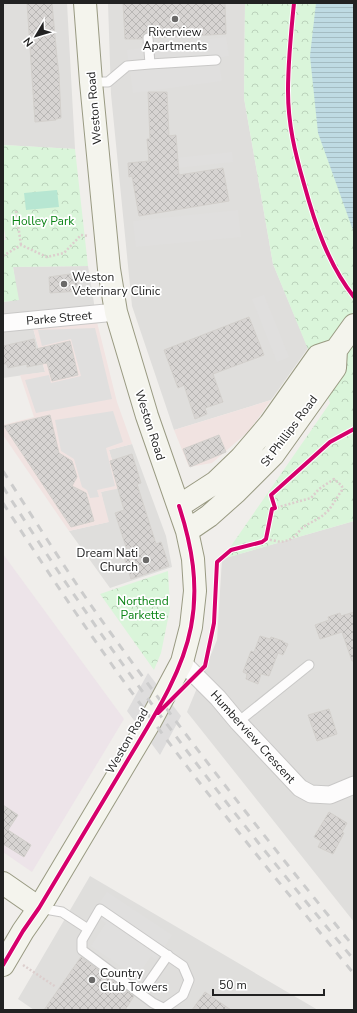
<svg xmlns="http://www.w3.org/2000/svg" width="357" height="1013" font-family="'Nunito Sans',sans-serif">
<defs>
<pattern id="park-crowns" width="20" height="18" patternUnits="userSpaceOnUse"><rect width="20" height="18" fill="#daf5da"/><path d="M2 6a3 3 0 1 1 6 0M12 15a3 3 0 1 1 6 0" fill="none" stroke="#bbd2bb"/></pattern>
<pattern id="water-rules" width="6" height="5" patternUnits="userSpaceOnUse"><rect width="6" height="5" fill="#bfdbe3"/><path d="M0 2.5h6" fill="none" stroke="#a4bcc2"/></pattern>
<pattern id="building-cross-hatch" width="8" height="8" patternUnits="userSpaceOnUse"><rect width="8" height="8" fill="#d7d4d2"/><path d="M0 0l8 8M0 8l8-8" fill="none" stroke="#b8b6b4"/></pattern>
</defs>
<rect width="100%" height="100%" fill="#f0eeeb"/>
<path fill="#dfdedc" d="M3 3H67L75 149 3 145Z
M108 3H245L244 98 273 264 308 348 271 400 174 430 132 306 111 94Z
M88 266 97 322 33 328 45 372 3 378V302L18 300 13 267Z
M132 444 166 536 172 567 110 588 69 531 108 522 101 492 120 487 109 450Z
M354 521V922L187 712 217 640 222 559Z
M90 876 318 1010H34L18 999Z"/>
<path fill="#f1e3e1" d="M97 322 117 402 132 444 109 450 121 488 101 492 109 522 69 531 3 435V425L34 417 20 375 45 372 33 328Z
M271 400 249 431 212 463 189 467 174 430Z"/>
<path fill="#ede4e9" d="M3 554 124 719 32 872 3 852Z"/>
<path fill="url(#park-crowns)" d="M245 3H354V521L222 559 330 403 273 264 244 98Z
M3 145 75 149 88 266 13 267 19 300 3 302V240H6L3 223Z
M168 571 170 609 161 653 154 670 100 594Z"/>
<path fill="#b7e6d2" d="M57 190 59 207 26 210 24 193Z"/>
<path fill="#e0dfde" d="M226 37 229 56 218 58 222 81 133 93 127 50Z
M232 152 233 162 158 170 157 160Z
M238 210 241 237 136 247 133 221Z
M264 295 289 357 277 362 252 299Z
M95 328 112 399 36 413 25 380 49 375 51 383 81 376 71 339 42 346 38 330Z
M113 411 123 442 106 448 115 486 97 490 99 497 90 498 87 490 82 487 74 459 61 451 55 420Z
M107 892 172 935 156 960 151 956 137 977 91 946 106 923 92 914Z"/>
<path fill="url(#water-rules)" d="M316 3H354V233L318 133 310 56Z"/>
<path fill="#dedddd" d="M148 673 181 716 160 755 127 711Z"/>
<path fill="url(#building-cross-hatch)" stroke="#d3d0cc" d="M27 3H52L57 58 59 74 61 118 56 119V120L35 122Z
M123 3H225L226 34 154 38 153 34 148 32 144 33 142 39H125Z
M148 92H167L169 136 176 135 179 175 223 168 229 201 139 216 132 176 129 177 128 163 149 161 147 139H150Z
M77 273 79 291 50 293 49 277Z
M249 317 264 355 213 374 223 402 205 408 207 414 195 419 184 385 178 388 164 350Z
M34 339 36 349 70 341 78 375 52 381 47 363 27 367V364L8 368 7 364H3V346Z
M50 415 59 453 72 461 77 477 72 486 86 493 94 521 71 527 4 426Z
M219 435 226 452 190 467 183 449Z
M132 454 141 483 137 484 156 544 161 542 169 566 131 579 123 554 128 553 115 513 124 510 110 461Z
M354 612V661H352L342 632 320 639 315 625 329 620 328 617 340 613 341 616Z
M260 636 270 639 271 637 283 641V642L288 644 283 655 278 653 269 676 261 674 258 684 246 679 247 674 243 672 251 651 254 652Z
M329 709 337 734 317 741 308 715Z
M3 805 18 815 8 830 31 845 24 857 3 844Z
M329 812 347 823 342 832 344 833 333 854 318 847 321 841 314 837Z
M81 957 134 996 125 1010H44Z
M205 992 231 1010H192Z"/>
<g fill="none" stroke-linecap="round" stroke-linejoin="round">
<defs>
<path id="lane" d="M150 64 216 60
M91 82H108L127 66 150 64 148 38
M238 722 309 665
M39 908 62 912 88 929
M145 988 168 955
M164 1010 166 1007 183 995 189 980 183 966 100 909 82 940V950L153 1003 165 1009"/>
<path id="street" d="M3 323 116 312
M182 662 218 698 238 722 300 788 311 794 330 795 354 785"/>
<path id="secondary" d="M179 506 216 482 241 458 270 424 318 356 336 350
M187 531 209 516 236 492 273 455 335 368 336 350 354 325
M3 883 39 908
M3 965 23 931 39 908 151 720 182 662 191 627 195 591 193 559 187 531 147 416 116 312 109 269 91 82 85 3"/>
</defs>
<use href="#lane" stroke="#c9c8c7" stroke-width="11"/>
<use href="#street" stroke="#c9c8c7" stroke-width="19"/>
<use href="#secondary" stroke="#999a82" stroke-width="24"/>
<path stroke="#dccecd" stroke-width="2.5" stroke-dasharray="2 2" stroke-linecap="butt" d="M16 211 21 245
M3 256 21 245 47 257 64 253 81 235 88 236
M271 495 330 442 354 429
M266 539 281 542 289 540 295 536 303 527 321 517 329 510 342 490V486L334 479 319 489 311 498 275 508
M23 965 56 987"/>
<use href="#lane" stroke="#fdfcfc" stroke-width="9"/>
<use href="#street" stroke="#fdfcfc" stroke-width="17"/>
<use href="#secondary" stroke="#f4f4ed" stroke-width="22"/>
<path stroke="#ccc" stroke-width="3" stroke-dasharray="8 8" stroke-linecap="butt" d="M3 471C38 525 72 580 110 632 188 740 270 844 354 947
M3 487C56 570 112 652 172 731 230 809 292 885 354 960
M3 503C55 584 109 663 167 740 227 820 291 897 354 974"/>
<defs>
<path id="cycleway" d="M294 3C291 32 288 62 288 91 288 124 295 153 304 184 315 224 328 264 354 297
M158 713 205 666 214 623 217 562 231 550 262 542 266 539 272 509 275 508 271 495 330 442 354 429
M3 965 23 931 39 908C69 858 99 808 129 758 153 718 182 674 191 627 199 585 192 546 179 506"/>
</defs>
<use href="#cycleway" stroke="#fff" stroke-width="6"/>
<use href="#cycleway" stroke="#d6006c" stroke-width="4"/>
</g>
<g fill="#6a6968" stroke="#fff" stroke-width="1.5">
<circle cx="175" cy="19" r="4"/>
<circle cx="64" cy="284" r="4"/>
<circle cx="146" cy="560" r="4"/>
<circle cx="92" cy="980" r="4"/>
</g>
<g text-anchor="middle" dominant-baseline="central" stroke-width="3.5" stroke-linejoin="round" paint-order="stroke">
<g font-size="12" fill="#222" stroke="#fff" text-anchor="start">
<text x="175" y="32" text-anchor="middle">Riverview<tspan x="175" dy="14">Apartments</tspan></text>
<text x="72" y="277">Weston<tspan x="72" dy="14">Veterinary Clinic</tspan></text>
<text x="138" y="553" text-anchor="end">Dream Nati<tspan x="138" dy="14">Church</tspan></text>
<text x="100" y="973">Country<tspan x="100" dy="14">Club Towers</tspan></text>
</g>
<g font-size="12" fill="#222" stroke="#fff">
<text transform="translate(94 108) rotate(-95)">Weston Road</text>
<text transform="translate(59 318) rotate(-5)">Parke Street</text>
<text transform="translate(150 425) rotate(72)">Weston Road</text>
<text transform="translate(289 431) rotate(-53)">St Phillips Road</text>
<text transform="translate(253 737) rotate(48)">Humberview Crescent</text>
<text transform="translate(127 741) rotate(-60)">Weston Road</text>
</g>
<g font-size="12" fill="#0c8416" stroke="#fff">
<text x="43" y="221">Holley Park</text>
<text x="143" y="601">Northend<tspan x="143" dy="14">Parkette</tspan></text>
</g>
</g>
<rect width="357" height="1013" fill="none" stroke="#222222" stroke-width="8"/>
<g transform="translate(36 36) rotate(232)" stroke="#ffffff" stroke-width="3" paint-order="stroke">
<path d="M0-3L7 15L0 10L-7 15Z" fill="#222222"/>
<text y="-6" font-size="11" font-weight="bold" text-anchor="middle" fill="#222222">N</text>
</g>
<path d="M213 989v6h111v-6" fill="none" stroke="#222222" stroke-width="2"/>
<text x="219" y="989" font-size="12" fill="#222222" stroke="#ffffff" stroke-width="3" paint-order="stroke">50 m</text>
</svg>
